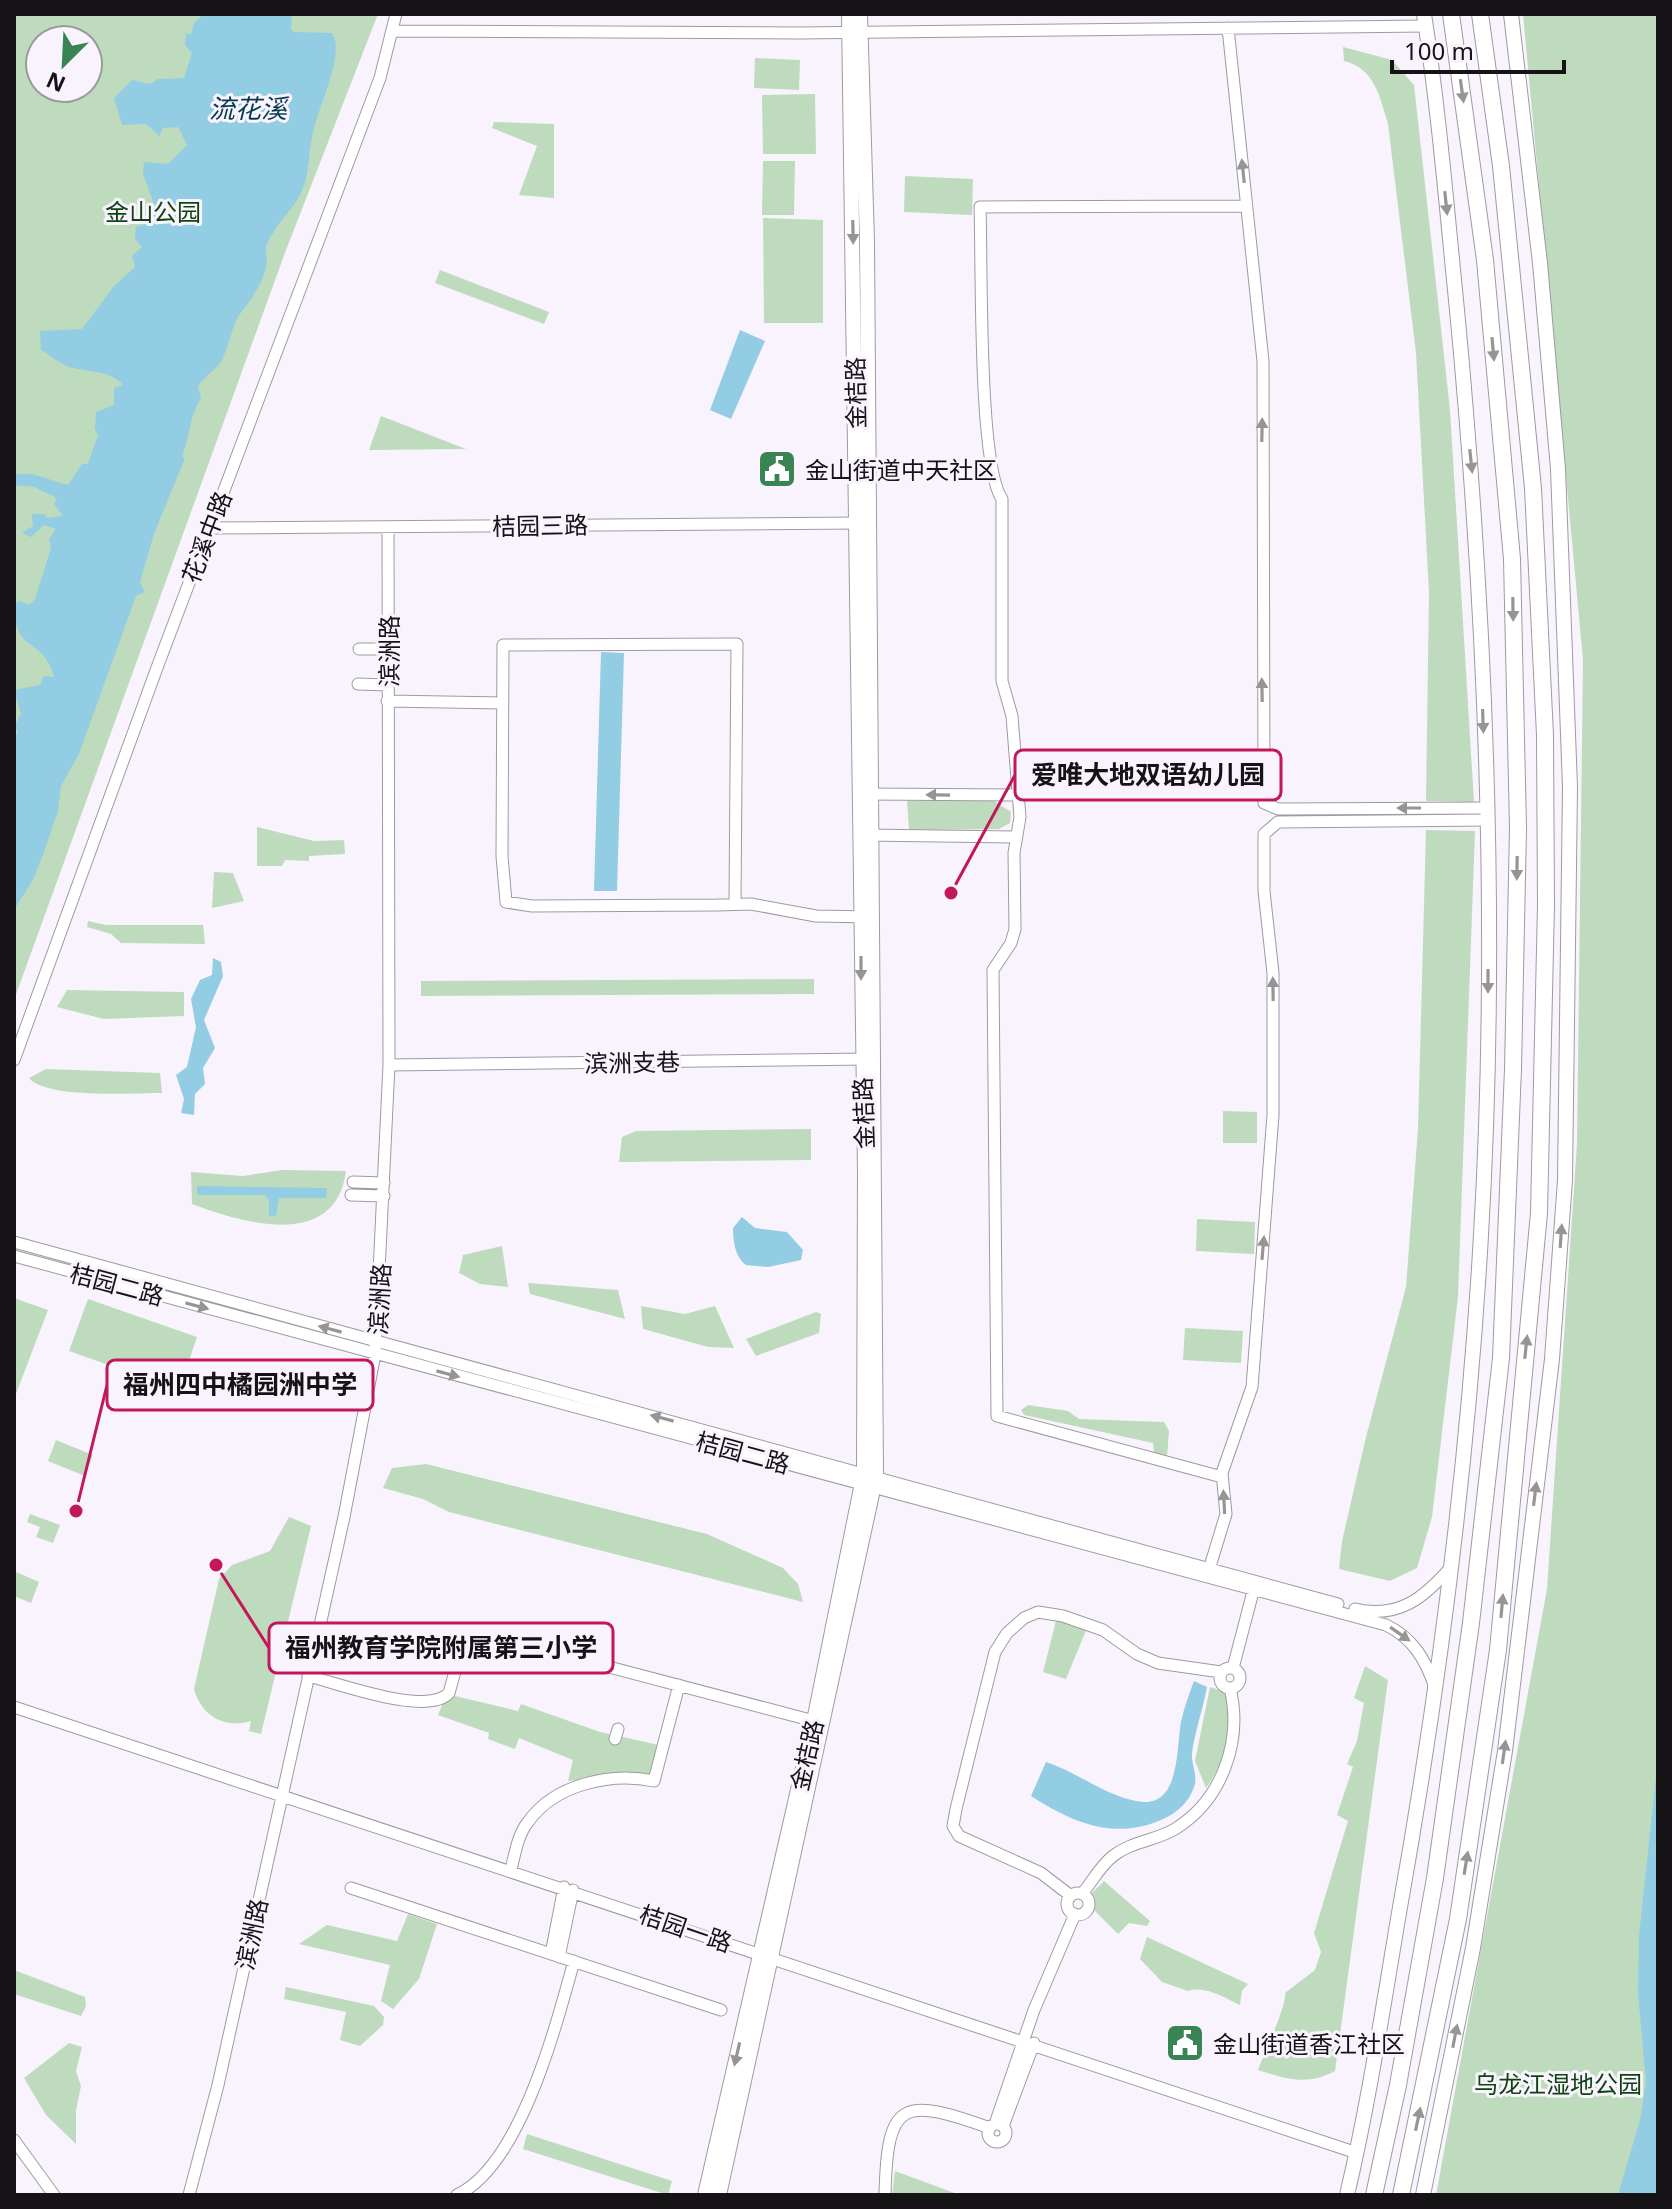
<svg xmlns="http://www.w3.org/2000/svg" width="1672" height="2209" font-family="'Noto Sans','Noto Sans SC',sans-serif">
<rect width="100%" height="100%" fill="#f9f3fd"/>
<path fill="#bfdbbd" fill-rule="evenodd" d="M14 14H378L286 250 14 1000ZM40 40H88V88H40Z
M1523 14H1658V2072L1628 2195H1436L1547 1589 1577 1144 1583 660Z
M1343 47 1392 60 1414 85 1450 410 1474 802 1426 801 1429 592 1416 353 1388 124C1380 98 1375 68 1344 61Z
M755 58 800 60 799 90 754 88Z
M815 94 816 154H763L762 95Z
M494 122 554 124V198L519 195 537 146 492 128Z
M763 161H795L794 215H762Z
M905 176 973 179 972 215 904 212Z
M763 218 823 220V323H764Z
M440 270 549 312 544 324 435 283Z
M381 416 466 449 369 450Z
M907 801H994L1011 812 1010 823 999 829 909 830Z
M257 827 314 841 344 840 345 854 309 856V861L285 860 282 866H257Z
M1426 830 1475 831 1458 1297 1432 1517 1417 1568 1390 1581 1339 1569 1342 1541 1366 1437 1406 1287 1418 1129Z
M214 872 233 873 244 901 212 908Z
M88 921 106 925H203L205 944 121 943 111 934 87 927Z
M814 979V994L421 996V981Z
M67 990 184 992V1016L104 1019 57 1007Z
M46 1069 160 1073 162 1093C134 1093 46 1099 29 1078Z
M1223 1111 1257 1112V1143H1223Z
M811 1129V1160L619 1162 622 1137 636 1131Z
M282 1170 346 1171C336 1251 242 1223 192 1204L191 1172 243 1176Z
M1197 1219 1255 1222 1254 1254 1196 1251Z
M502 1246 508 1287 480 1284 459 1273 463 1255Z
M528 1283 618 1290 625 1319 530 1294Z
M14 1298 48 1310 14 1399Z
M88 1299 197 1337 179 1390 69 1351Z
M641 1306 685 1314 715 1306 734 1348 708 1347 643 1329Z
M816 1312 821 1314 819 1333 756 1356 746 1339Z
M1185 1328 1243 1331 1241 1363 1183 1360Z
M1028 1405 1068 1411 1079 1419 1164 1422 1169 1431 1167 1457 1154 1453 1153 1443 1024 1415 1021 1410Z
M56 1440 93 1455 85 1476 48 1461Z
M426 1464 707 1534 783 1568 798 1584 803 1602 449 1512 423 1499 383 1488 392 1468Z
M30 1514 60 1525 53 1543 36 1537 40 1527 27 1522Z
M289 1517 311 1526 261 1734 249 1731 251 1721C225 1729 201 1716 194 1689L219 1579 232 1565 270 1551Z
M14 1571 39 1582 31 1603 14 1596Z
M1057 1617 1087 1628 1066 1679 1043 1672Z
M1365 1666 1388 1680 1335 2071C1307 2086 1287 2079 1258 2070 1264 2054 1288 2002 1285 1993L1315 1970 1321 1952 1314 1933 1348 1821 1337 1815 1353 1767 1347 1764 1357 1741 1364 1703 1354 1698Z
M1210 1687 1225 1692C1236 1725 1226 1761 1206 1788L1195 1761Z
M455 1696 518 1711 521 1704 600 1732 659 1745 649 1775 568 1781 573 1760 519 1738 515 1749 488 1739 489 1733 438 1715 443 1703Z
M1104 1881 1150 1921 1147 1926 1129 1923 1118 1934 1092 1908 1089 1896Z
M408 1914 437 1924 419 1979 393 2009 381 2001 390 1965 299 1944 327 1925 397 1941Z
M1147 1937 1248 1984 1242 1991 1240 2005C1225 1998 1205 1985 1188 1991L1162 1982 1140 1959Z
M14 1970 85 1997 86 2006 81 2016 14 1994Z
M286 1987 374 2006 384 2017 383 2025 360 2046 340 2040 346 2012 284 1999Z
M69 2043 82 2047 76 2071 81 2086 76 2110V2144L46 2115 24 2078Z
M527 2134 672 2181 668 2195 523 2149Z
M895 2171 960 2195H892Z"/>
<path fill="#92cde3" d="M203 14H285L292 17 291 30 294 32 332 33C346 54 317 109 313 133 308 153 310 174 301 193 294 209 276 223 267 244 264 252 267 255 267 261 266 279 249 303 239 315 234 322 228 348 222 360 217 369 205 376 198 386L201 398C188 420 191 434 182 456L185 458 154 534 140 582 145 592 136 596 79 754 61 786 58 811 44 852 33 880 14 910V738L18 732 14 726 21 714 14 690 40 685 44 676 54 677C43 635 14 656 14 603L21 601 29 605 35 599 51 548 49 539 56 529 44 525 31 537 22 533 33 526 32 514H45L47 518 63 516 54 504 57 498 34 487 14 485V474H32L68 485 82 464H88L98 435 95 429 96 412 114 405V388L123 385C111 370 86 372 69 367 59 363 50 355 41 350L40 331 82 329 114 286 135 267 132 256 142 247 135 239 136 227 148 223 156 210 143 173 144 162 168 164 187 145 178 127 163 128 159 136 146 124 122 125 114 98 132 80 150 84 158 79 184 78 192 53 185 45 186 33 191 34 194 23Z
M740 330 765 341 731 419 710 410Z
M601 652 624 653 617 891H594Z
M213 958 221 962 223 976 204 1020 215 1048 203 1068 205 1084 195 1094 194 1115 181 1113 184 1099 176 1075 187 1067 196 1027 191 999 200 980 212 975Z
M197 1186 327 1188 326 1198H279L276 1216H269V1201L265 1195H197Z
M742 1217 755 1228 787 1232 803 1250 801 1260 768 1267 746 1265C735 1257 733 1242 733 1228Z
M1194 1681 1207 1687C1203 1709 1195 1731 1192 1753 1191 1763 1197 1774 1195 1784 1190 1801 1179 1812 1163 1819 1115 1841 1073 1823 1031 1796L1046 1762C1077 1772 1104 1795 1136 1801 1181 1811 1176 1748 1181 1722 1184 1708 1189 1694 1194 1681Z
M1658 1758V2195H1618L1640 2120 1646 2082 1638 1993 1639 1936Z"/>
<g fill="none" stroke-linecap="round" stroke-linejoin="round">
<defs>
<path id="minor" d="M1228 28 1263 361 1264 803 1278 809 1487 808
M394 31 799 33 1426 26
M210 528 861 523
M359 649H388
M358 684 387 685
M387 701 503 703
M865 794 1016 795
M863 835 1015 837
M735 903 737 644 503 645 502 856 506 902 532 906 716 905 751 904 816 916 869 917
M14 1060 158 665 380 78 396 14
M389 1065 870 1059
M353 1182 384 1183
M351 1195 384 1196
M14 1242 1338 1604
M14 1256 1386 1625C1413 1638 1426 1660 1435 1688
M1222 1477 997 1416 993 970 1011 943 1015 929 1014 853 1020 817 1012 716 1002 681V499C978 465 982 260 980 207L1246 206
M1208 1573 1226 1514 1222 1473 1252 1387 1273 1115V973L1264 891V834L1278 822 1488 820
M1355 1609C1399 1619 1424 1598 1452 1566
M1220 1678a10 10 0 1 1 20 0a10 10 0 1 1-20 0Z
M1233 1668 1255 1584
M308 1676C338 1683 427 1717 449 1693L464 1639 480 1633 814 1721
M14 1707 1357 2153
M615 1739 618 1729
M511 1869C515 1854 518 1834 528 1822 555 1784 611 1772 654 1781L679 1685
M351 1888 721 2010
M1067 1904a11 11 0 1 1 22 0a11 11 0 1 1-22 0Z
M1082 1894C1092 1882 1100 1866 1113 1856 1132 1841 1155 1841 1175 1829 1222 1800 1243 1741 1230 1688
M1071 1896 1041 1873 959 1836 953 1826 956 1809 995 1652 1007 1633 1024 1618 1038 1612 1063 1616 1103 1630 1137 1654 1158 1663 1221 1672
M551 1954 564 1887
M559 1957 573 1890
M995 2124 1034 2010 1075 1914
M988 2133a9 9 0 1 1 18 0a9 9 0 1 1-18 0Z
M1003 2126 1034 2043
M14 2140 54 2195
M189 2195 218 2085 344 1517 375 1354 389 1065 388 527
M457 2195C521 2165 556 2025 574 1961
M885 2195C887 2099 903 2097 990 2128"/>
<path id="major" d="M705 2195 815 1716 864 1473 865 1171 849 14
M719 2195 876 1476 867 241 860 14
M1347 2195C1369 2102 1383 2007 1399 1913 1439 1689 1468 1463 1481 1235 1499 927 1486 616 1457 310 1447 211 1439 112 1424 14
M1423 2195 1473 1948 1505 1751 1552 1359 1565 1180 1570 787 1558 469 1540 263 1511 14"/>
<path id="highway" d="M1374 2195 1398 2085 1435 1878 1471 1623 1501 1358 1513 1069 1518 828 1512 559 1485 260 1451 14
M1401 2195 1458 1919 1498 1650 1539 1213 1546 905 1545 735 1533 488 1501 166 1480 14"/>
</defs>
<use href="#minor" stroke="#9f9aa2" stroke-width="13"/>
<use href="#major" stroke="#9f9aa2" stroke-width="16"/>
<use href="#highway" stroke="#9f9aa2" stroke-width="18"/>
<use href="#minor" stroke="#fff" stroke-width="11"/>
<use href="#major" stroke="#fff" stroke-width="14"/>
<use href="#highway" stroke="#fff" stroke-width="16"/>
</g>
<defs><path id="oneway-solid" d="M-6-.8H1V-3.2L6.5 0L1 3.2V.8H-6Z" transform="scale(2)"/></defs>
<g fill="#969596">
<use href="#oneway-solid" transform="translate(1462 91) rotate(82)"/>
<use href="#oneway-solid" transform="translate(1243 171) rotate(-96)"/>
<use href="#oneway-solid" transform="translate(1446 203) rotate(84)"/>
<use href="#oneway-solid" transform="translate(853 232) rotate(89)"/>
<use href="#oneway-solid" transform="translate(1493 349) rotate(85)"/>
<use href="#oneway-solid" transform="translate(1262 430) rotate(-89)"/>
<use href="#oneway-solid" transform="translate(1471 461) rotate(84)"/>
<use href="#oneway-solid" transform="translate(1513 609) rotate(89)"/>
<use href="#oneway-solid" transform="translate(1262 690) rotate(-91)"/>
<use href="#oneway-solid" transform="translate(1483 721) rotate(88)"/>
<use href="#oneway-solid" transform="translate(938 795) rotate(-179)"/>
<use href="#oneway-solid" transform="translate(1409 808) rotate(180)"/>
<use href="#oneway-solid" transform="translate(1517 868) rotate(91)"/>
<use href="#oneway-solid" transform="translate(861 968) rotate(90)"/>
<use href="#oneway-solid" transform="translate(1488 981) rotate(90)"/>
<use href="#oneway-solid" transform="translate(1273 989) rotate(-91)"/>
<use href="#oneway-solid" transform="translate(1561 1236) rotate(-86)"/>
<use href="#oneway-solid" transform="translate(1263 1248) rotate(-85)"/>
<use href="#oneway-solid" transform="translate(197 1306) rotate(15)"/>
<use href="#oneway-solid" transform="translate(330 1329) rotate(-165)"/>
<use href="#oneway-solid" transform="translate(1526 1347) rotate(-84)"/>
<use href="#oneway-solid" transform="translate(448 1374) rotate(15)"/>
<use href="#oneway-solid" transform="translate(662 1418) rotate(-165)"/>
<use href="#oneway-solid" transform="translate(1535 1494) rotate(-83)"/>
<use href="#oneway-solid" transform="translate(1224 1502) rotate(-93)"/>
<use href="#oneway-solid" transform="translate(1502 1606) rotate(-85)"/>
<use href="#oneway-solid" transform="translate(1400 1634) rotate(35)"/>
<use href="#oneway-solid" transform="translate(1504 1752) rotate(-82)"/>
<use href="#oneway-solid" transform="translate(1466 1863) rotate(-81)"/>
<use href="#oneway-solid" transform="translate(1455 2036) rotate(-79)"/>
<use href="#oneway-solid" transform="translate(737 2054) rotate(103)"/>
<use href="#oneway-solid" transform="translate(1418 2119) rotate(-78)"/>
</g>
<defs>
<symbol id="civic-square" viewBox="-11 -11 22 22"><rect x="-9" y="-9" width="18" height="18" rx="4" fill="#388453" stroke="#f9f3fd"/><path d="M-.6-6.5H3V-4.5H.6V-3L4-1V1h2V6H-6V1h2V-1L-.6-3ZM-1.2 2.5V6h2.4V2.5Z" fill="#fff"/></symbol>
</defs>
<g fill-rule="evenodd">
<use href="#civic-square" x="755" y="447" width="44" height="44"/>
<use href="#civic-square" x="1163" y="2021" width="44" height="44"/>
</g>
<g text-anchor="middle" dominant-baseline="central" stroke-width="6" stroke-linejoin="round" paint-order="stroke">
<g font-size="24" fill="#0f4412" stroke="#f9f3fd">
<text x="153" y="211">金山公园</text>
<text x="1558" y="2083">乌龙江湿地公园</text>
</g>
<g font-size="24" fill="#151316" stroke="#f9f3fd">
<text transform="translate(855 393) rotate(-91)">金桔路</text>
<text transform="translate(540 525) rotate(-1)">桔园三路</text>
<text transform="translate(206 537) rotate(-69)">花溪中路</text>
<text transform="translate(388 651) rotate(-90)">滨洲路</text>
<text transform="translate(632 1062) rotate(-1)">滨洲支巷</text>
<text transform="translate(863 1113) rotate(-92)">金桔路</text>
<text transform="translate(117 1284) rotate(15)">桔园二路</text>
<text transform="translate(379 1299) rotate(-87)">滨洲路</text>
<text transform="translate(743 1452) rotate(15)">桔园二路</text>
<text transform="translate(806 1755) rotate(-77)">金桔路</text>
<text transform="translate(686 1928) rotate(19)">桔园一路</text>
<text transform="translate(251 1934) rotate(-78)">滨洲路</text>
</g>
<g font-size="24" fill="#151316" stroke="#f9f3fd" text-anchor="start">
<text x="805" y="469">金山街道中天社区</text>
<text x="1213" y="2043">金山街道香江社区</text>
</g>
<g font-size="26" font-style="italic" fill="#053b4b" stroke="#f9f3fd">
<text x="248" y="108">流花溪</text>
</g>
</g>
<path fill="none" stroke="#c2185b" stroke-width="3" d="M951 893L1015 775M76 1511L107 1385M216 1565L269 1648"/>
<g fill="#c2185b" stroke="#f9f3fd" stroke-width="3">
<circle cx="951" cy="893" r="8"/>
<circle cx="76" cy="1511" r="8"/>
<circle cx="216" cy="1565" r="8"/>
</g>
<g fill="#f9f3fd" stroke="#c2185b" stroke-width="3">
<rect x="1015" y="750" width="266" height="50" rx="8"/>
<rect x="107" y="1360" width="266" height="50" rx="8"/>
<rect x="269" y="1623" width="344" height="50" rx="8"/>
</g>
<g font-size="26" text-anchor="middle" font-weight="bold" fill="#151316">
<text x="1148" y="784">爱唯大地双语幼儿园</text>
<text x="240" y="1394">福州四中橘园洲中学</text>
<text x="441" y="1657">福州教育学院附属第三小学</text>
</g>
<rect width="1672" height="2209" fill="none" stroke="#151316" stroke-width="32"/>
<g transform="translate(64 64) rotate(204)"><circle r="38" fill="#f9f3fd" stroke="#9e99a1" stroke-width="2"/>
<path d="M0-6L14 30L0 20L-14 30Z" fill="#388453"/>
<text y="-12" font-size="22" font-weight="bold" text-anchor="middle" fill="#151316">N</text>
</g>
<path d="M1392 60v12h172v-12" fill="none" stroke="#151316" stroke-width="4"/>
<text x="1404" y="60" font-size="24" fill="#151316" stroke="#f9f3fd" stroke-width="6" paint-order="stroke">100 m</text>
</svg>
